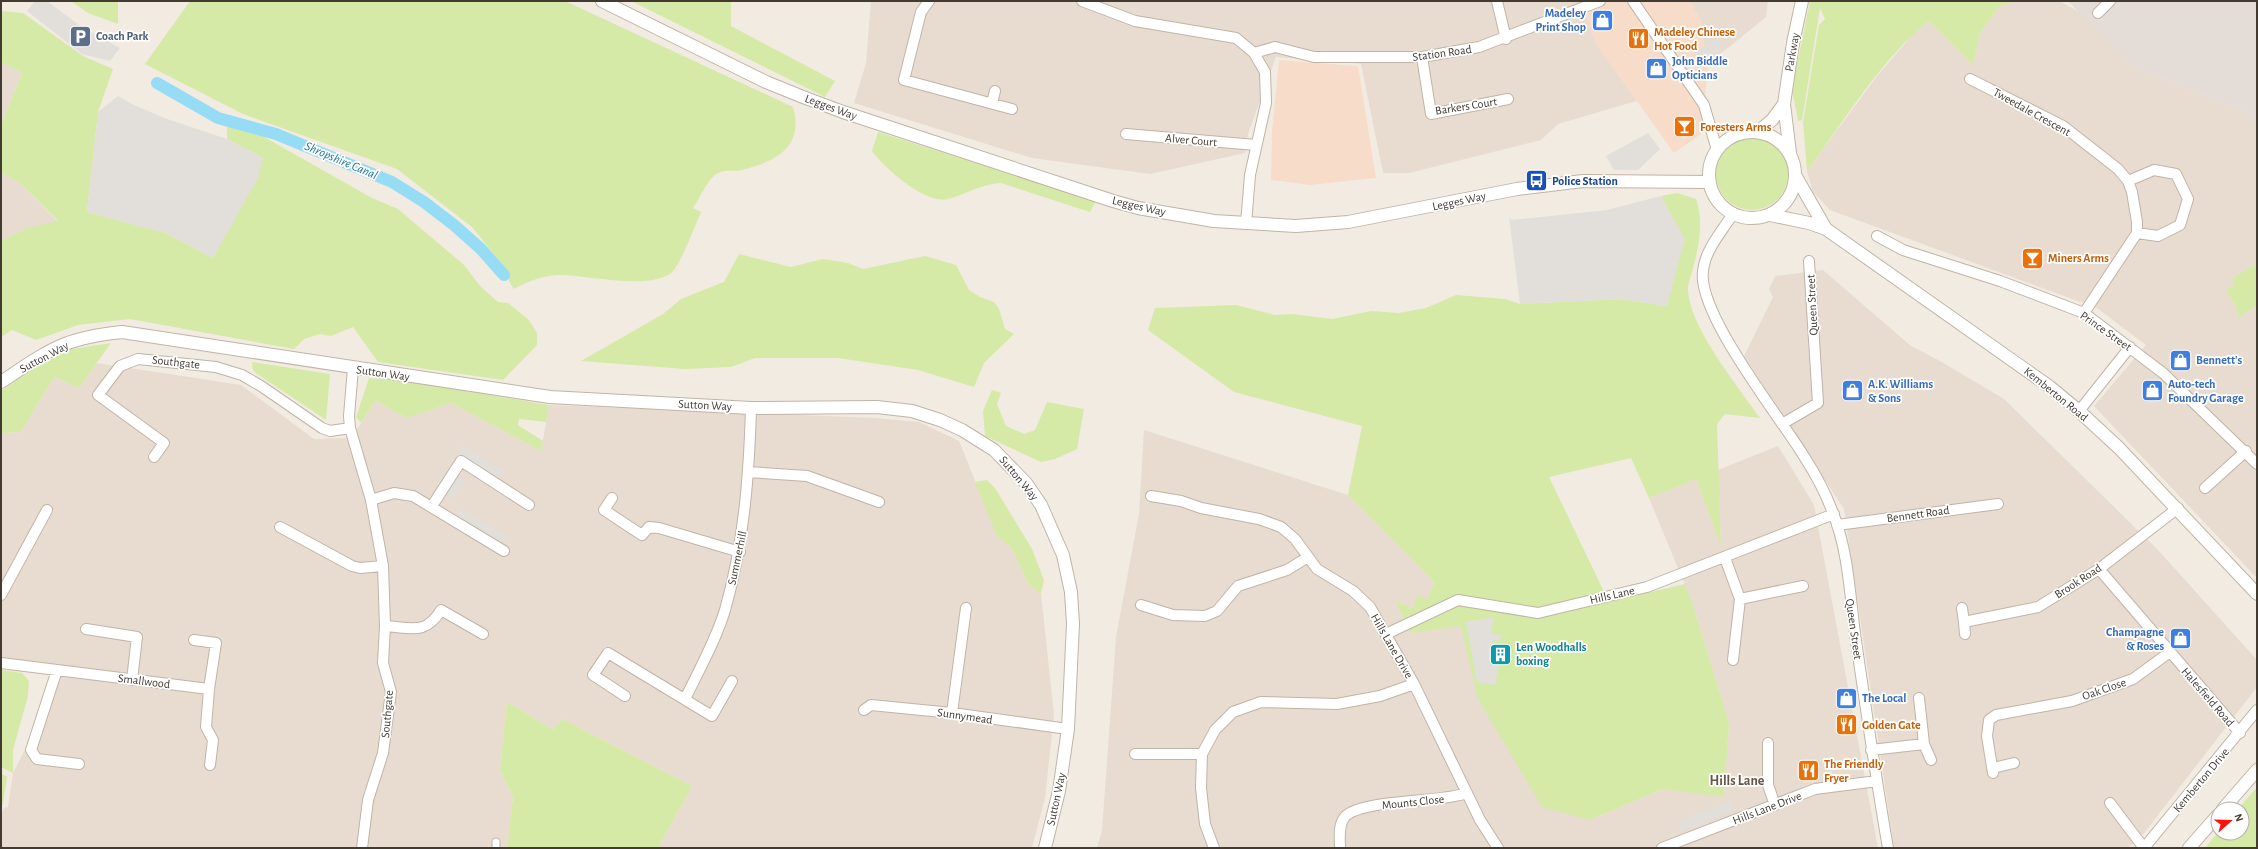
<svg xmlns="http://www.w3.org/2000/svg" width="2258" height="849" font-family="'Alegreya Sans',sans-serif">
<rect width="100%" height="100%" fill="#f2ebe1"/>
<path fill="#e7dccf" d="M871 1H1768L1766 17 1713 60 1643 99 1558 124 1541 140 1409 173H1383L1361 64 1276 57 1248 134 1245 153 1150 174 1032 158 854 103 866 63Z
M2016 1H2059L2080 12 2132 66 2234 107 2257 120V263L2232 278 2236 284 2226 290 2237 309 2238 318 2257 305V578L2094 406 2146 345 2097 308 1830 210 1813 192 1807 171 1877 76 1914 33 1929 21 1973 65 1980 33 2000 6Z
M1 62 22 73 1 125Z
M1 172 20 183 58 222 27 228 1 241Z
M1823 270 1911 346 1940 361 2004 399 2159 551 2257 660V687L2145 832 2128 848H1894L1844 509 1744 356 1773 297 1769 289 1775 276Z
M97 363 241 385 314 439 351 438 376 401 407 418 451 403 541 451 549 405 875 418 919 422 959 441 997 535 1011 547 1029 585 1041 594 1054 715 1045 798 1032 848H658L692 786 562 719 553 730 507 702 500 770 513 797 507 848H1V815L4 808 8 807 13 773 27 746 60 668 1 657V433L21 432 54 377 79 388Z
M1144 430 1348 495 1434 582 1428 599 1413 608 1395 601 1410 633 1461 625 1477 682 1478 699 1509 749 1590 820 1663 789 1724 796 1729 723 1692 602 1649 498 1696 479 1721 545 1718 470 1778 446 1814 505 1878 848H1097L1102 831 1116 637 1139 514Z"/>
<path fill="#f7ddc9" d="M1581 1H1690L1701 20 1708 70 1701 134 1674 153 1595 43Z
M1279 60 1358 66 1376 178 1310 185 1271 180 1272 132Z"/>
<path fill="#e3dcd7" d="M2068 1H2257V120L2234 107 2132 66Z"/>
<path fill="#d5eaa6" d="M71 1H118V24L88 13Z
M190 1H565L793 107C804 147 777 161 742 170 734 172 727 169 718 173 708 178 700 198 693 208L701 212C695 226 682 260 674 270 656 292 586 275 561 275 545 275 528 281 514 289L510 283 502 264 472 227 397 169 243 114 145 64Z
M631 1H731V26L835 81 825 97Z
M1810 1H2016L2000 6 1980 33 1973 65 1929 21C1882 57 1843 123 1807 171L1803 122 1819 25 1825 19 1820 8 1802 120 1798 121 1792 89Z
M1 11 23 13 83 56 113 69 98 112 87 212 166 233 213 258 263 158 227 139V116L372 198 398 209 464 265 480 286 498 302 508 303 529 320 537 333V345L503 380 378 362 353 327 331 336 320 334 304 339 294 349 130 319 78 325 36 340 12 330 1 337V241L27 228 58 221 20 183 1 172V125L22 73 1 62Z
M878 132 1096 201 1090 212 1001 183C981 184 966 194 948 199 926 205 884 168 872 151Z
M1716 174a36 36 0 1 1 72 0a36 36 0 1 1-72 0Z
M1677 193 1696 199C1704 221 1699 246 1693 268 1692 274 1688 282 1688 289 1689 327 1738 386 1760 418L1725 414 1717 424 1721 546 1696 479 1649 498 1631 458 1549 477 1609 602 1685 584 1692 602 1729 723 1724 797 1663 789 1590 820 1542 807 1478 699 1461 626 1410 633 1395 601 1413 608 1418 595 1428 599 1434 582 1348 495 1362 426 1234 392 1148 330 1155 308 1236 305 1275 315 1292 314 1332 319 1371 311 1399 313 1426 308 1456 295 1505 299 1520 304 1621 299 1667 306 1684 239 1661 196Z
M739 254 791 267 823 259 848 263 863 269 925 256 956 265 969 290 980 297 994 302 999 309 1005 329 1014 334 984 363 974 387 918 370 838 358H755L731 367 685 369 581 361 663 314 681 299 724 282Z
M2257 263V305L2238 318 2237 309 2226 290 2235 284 2232 278Z
M111 343 79 388 54 377 21 432 1 433V391L34 368 71 349Z
M252 362 330 374 326 420 253 371Z
M369 378 416 382 549 405 546 422 519 419 518 425 543 441 541 451 451 403 407 418 376 401 361 423 356 417Z
M992 390 1001 393 997 404 1006 426 1024 434 1035 430 1047 402 1084 409 1077 449 1055 459 1041 462 985 436 983 411Z
M987 480 995 488 1032 549 1044 580 1041 594 1029 585 1011 547 997 536 975 482Z
M1 670 22 673 29 681 28 696 13 750V773L1 767Z
M507 702 553 730 562 719 692 786 658 848H507L513 797 500 770Z
M1 773 7 777 3 804 1 805Z
M2257 787V848H2205L2218 832 2242 833V809H2238Z"/>
<path fill="#e2deda" d="M35 1H47L79 25 120 48 110 61 82 54 27 11Z
M1716 38 1723 48 1701 64 1694 54Z
M118 96 134 105 167 119 227 139 263 158 258 178 213 258 166 233 87 212 98 112Z
M1648 133 1660 149 1638 170H1614L1606 156Z
M1661 196 1685 239 1667 306 1621 299 1520 304 1509 217 1511 220 1607 210Z
M460 444 504 471 496 484 458 457Z
M456 475 465 480 453 499 445 493Z
M461 509 507 536 503 543 457 516Z
M1494 617 1491 633 1501 635 1500 641 1494 640 1490 664 1499 666 1495 685 1477 682 1466 622Z
M1731 801 1734 811 1680 832 1678 820Z"/>
<g fill="none" stroke-linecap="round" stroke-linejoin="round">
<path stroke="#97dcf5" stroke-width="12" d="M157 83 218 118 276 134 392 182 424 202 454 225 481 249 504 275"/>
<defs>
<path id="pedestrian" d="M496 848V842"/>
<path id="minor" d="M929 1 921 12 904 80 1012 109
M1082 1 1135 21 1236 38 1254 53 1265 72 1266 103 1250 175 1246 224
M1497 1 1506 39
M1633 1 1704 105 1717 150
M2098 13 2110 1
M1254 53 1275 47 1314 57H1422L1479 47 1600 1
M1422 57 1431 114 1508 99
M1970 79 2063 126 2118 169 2128 181 2132 192 2137 222V233L2084 313
M992 103 995 91
M1126 134 1256 145
M2128 181 2154 170 2176 174 2188 199 2180 225 2158 236 2137 233
M1733 214C1722 231 1705 250 1703 271 1697 314 1781 418 1805 458 1816 475 1826 494 1833 513 1849 553 1850 599 1856 641 1866 710 1876 779 1888 848
M1877 236 1903 250 2000 281 2084 313 2163 373 2257 464
M353 368 349 416 350 428 371 500 383 566 385 626 383 663 391 692 383 753 368 800 362 848
M2079 411 2130 347
M1782 424 1818 403 1809 261
M154 457 164 443 98 395 120 366 138 359 216 367 242 375 261 386 322 428 330 431 350 428
M748 472 807 476 879 502
M2205 488 2246 451
M1151 496 1181 501 1201 508 1259 519 1281 527 1295 539 1317 569 1353 591 1370 607 1414 684 1480 820 1498 848
M612 498 604 510 642 535 649 527 659 528 740 552
M371 500 394 493 413 496 504 551
M432 506 461 461 529 505
M1837 525 1998 504
M280 527 352 566 360 568 383 566
M1725 558 1740 599 1733 660
M2099 569 2240 733
M1 595 47 510
M1740 599 1803 586
M1141 605 1173 615 1205 616 1217 611 1238 586 1287 570 1308 557
M1962 608 1964 622 2038 607 2099 569 2178 508
M1964 622 1965 634
M385 626C412 628 426 635 441 610L483 634
M86 629 137 637 132 680
M1386 634 1458 600 1538 613 1647 587 1834 514
M194 640 216 643 209 689
M1 663 209 689 206 727 213 740 210 765
M57 670 31 750 37 759 79 764
M625 696 593 675 608 653 712 716 732 681
M1919 698 1924 744 1931 760
M685 699C699 670 716 640 725 610 744 543 749 476 751 408
M864 710 871 705 952 713 1068 729
M952 713 966 608
M1768 743V785L1775 805
M1871 750 1924 744
M1135 754H1202
M1993 768 2014 763
M1993 773 1987 736 1989 720 1996 715 2072 701 2133 679 2170 652
M2110 803 2144 848 2257 710
M1214 848 1205 824 1201 788 1202 754 1215 730 1233 712 1261 702 1337 704 1380 696 1414 684
M1340 848C1340 839 1338 826 1344 818 1356 799 1442 803 1467 793
M1662 848 1815 789 1877 781"/>
<path id="tertiary" d="M602 1 766 82 803 97 843 112 1113 201 1138 208 1214 221 1296 226 1348 222 1517 189 1583 181 1710 182
M1758 132 1772 120 1784 104
M1709 175a43 43 0 1 1 86 0a43 43 0 1 1-86 0Z
M1790 153 1784 104 1793 43 1802 1
M1795 175 1826 229
M1770 215 1809 223 1826 229 2050 387 2079 411 2119 448 2257 594
M1 382C21 369 42 353 65 344 83 337 103 334 122 332L550 397 751 408 877 407 912 411 940 420 962 430 994 450 1026 483 1041 505 1063 555 1071 592 1073 624 1068 729 1059 791 1045 848
M2223 809 2257 770
M2189 848 2218 815"/>
</defs>
<use href="#pedestrian" stroke="#c0b4a6" stroke-width="9"/>
<use href="#minor" stroke="#c0b4a6" stroke-width="12"/>
<use href="#tertiary" stroke="#c0b4a6" stroke-width="14"/>
<use href="#pedestrian" stroke="#fff" stroke-width="7"/>
<use href="#minor" stroke="#fff" stroke-width="10"/>
<use href="#tertiary" stroke="#fff" stroke-width="12"/>
</g>
<defs>
<symbol id="shop-square" viewBox="-11 -11 22 22"><rect x="-9" y="-9" width="18" height="18" rx="4" fill="#3f7fe0" stroke="#fff"/><path d="M-5-2.5h2.3a2.7 3.5 0 0 1 5.4 0H5L5.5 6h-11ZM-1.5-2.5h3a1.5 2.3 0 0 0-3 0Z" fill="#fff"/></symbol>
<symbol id="parking-square" viewBox="-11 -11 22 22"><rect x="-9" y="-9" width="18" height="18" rx="4" fill="#5c6f8a" stroke="#fff"/><path d="M-3.5-5.5H1a3.5 3.5 0 0 1 0 7H-1V5.5H-3.5ZM-1-3.4V-.6H.8a1.4 1.4 0 0 0 0-2.8Z" fill="#fff"/></symbol>
<symbol id="restaurant-square" viewBox="-11 -11 22 22"><rect x="-9" y="-9" width="18" height="18" rx="4" fill="#e8710a" stroke="#fff"/><path d="M-5-6h1v4h1v-4h1v4h1v-4h1v5L-1.5 .5V6h-2V.5L-5-1ZM5-6V6H3V1.5H1.5Q1.5-4 5-6Z" fill="#fff"/></symbol>
<symbol id="bar-square" viewBox="-11 -11 22 22"><rect x="-9" y="-9" width="18" height="18" rx="4" fill="#e8710a" stroke="#fff"/><path d="M-6-5H6L.8 .8V4.5H3.5V6h-7V4.5H-.8V.8Z" fill="#fff"/></symbol>
<symbol id="bus-square" viewBox="-11 -11 22 22"><rect x="-9" y="-9" width="18" height="18" rx="4" fill="#1a4fb4" stroke="#fff"/><path d="M-5-6H5V4H4V6H2V4H-2V6H-4V4H-5ZM-3.5-4V0h7V-4ZM-3.5 1.2v1.5H-2V1.2ZM2 1.2v1.5H3.5V1.2Z" fill="#fff"/></symbol>
<symbol id="building-square" viewBox="-11 -11 22 22"><rect x="-9" y="-9" width="18" height="18" rx="4" fill="#0f9aa8" stroke="#fff"/><path d="M-4-6H4V6H1V3H-1V6H-4ZM-2.5-4.3h1.7v1.8h-1.7ZM.8-4.3h1.7v1.8H.8ZM-2.5-1h1.7V.8h-1.7ZM.8-1h1.7V.8H.8Z" fill="#fff"/></symbol>
</defs>
<g fill-rule="evenodd">
<use href="#shop-square" x="1590" y="8" width="25" height="25"/>
<use href="#parking-square" x="68" y="24" width="25" height="25"/>
<use href="#restaurant-square" x="1626" y="26" width="25" height="25"/>
<use href="#shop-square" x="1644" y="56" width="25" height="25"/>
<use href="#bar-square" x="1672" y="114" width="25" height="25"/>
<use href="#bus-square" x="1524" y="168" width="25" height="25"/>
<use href="#bar-square" x="2020" y="246" width="25" height="25"/>
<use href="#shop-square" x="2168" y="348" width="25" height="25"/>
<use href="#shop-square" x="1840" y="378" width="25" height="25"/>
<use href="#shop-square" x="2140" y="378" width="25" height="25"/>
<use href="#shop-square" x="2168" y="626" width="25" height="25"/>
<use href="#building-square" x="1488" y="642" width="25" height="25"/>
<use href="#shop-square" x="1834" y="686" width="25" height="25"/>
<use href="#restaurant-square" x="1834" y="712" width="25" height="25"/>
<use href="#restaurant-square" x="1796" y="758" width="25" height="25"/>
</g>
<g text-anchor="middle" dominant-baseline="central" stroke-width="3.5" stroke-linejoin="round" paint-order="stroke">
<g font-size="12" font-weight="bold" fill="#366cbe" stroke="#fff" text-anchor="start">
<text x="1586" y="13" text-anchor="end">Madeley<tspan x="1586" dy="14">Print Shop</tspan></text>
<text x="1672" y="61">John Biddle<tspan x="1672" dy="14">Opticians</tspan></text>
<text x="2196" y="360">Bennett's</text>
<text x="1868" y="384">A.K. Williams<tspan x="1868" dy="14">&amp; Sons</tspan></text>
<text x="2168" y="384">Auto-tech<tspan x="2168" dy="14">Foundry Garage</tspan></text>
<text x="2164" y="632" text-anchor="end">Champagne<tspan x="2164" dy="14">&amp; Roses</tspan></text>
<text x="1862" y="698">The Local</text>
</g>
<g font-size="12" font-weight="bold" fill="#c56008" stroke="#fff" text-anchor="start">
<text x="1654" y="32">Madeley Chinese<tspan x="1654" dy="14">Hot Food</tspan></text>
<text x="1700" y="127">Foresters Arms</text>
<text x="2048" y="258">Miners Arms</text>
<text x="1862" y="725">Golden Gate</text>
<text x="1824" y="764">The Friendly<tspan x="1824" dy="14">Fryer</tspan></text>
</g>
<g font-size="12" font-weight="bold" fill="#4e5e75" stroke="#fff" text-anchor="start">
<text x="96" y="36">Coach Park</text>
</g>
<g font-size="12" fill="#433a32" stroke="#fff">
<text transform="translate(1792 52) rotate(-80)">Parkway</text>
<text transform="translate(1442 53) rotate(-8)">Station Road</text>
<text transform="translate(1466 106) rotate(-9)">Barkers Court</text>
<text transform="translate(831 107) rotate(20)">Legges Way</text>
<text transform="translate(2032 112) rotate(29)">Tweedale Crescent</text>
<text transform="translate(1191 140) rotate(5)">Alver Court</text>
<text transform="translate(1459 201) rotate(-12)">Legges Way</text>
<text transform="translate(1139 206) rotate(13)">Legges Way</text>
<text transform="translate(1812 305) rotate(-93)">Queen Street</text>
<text transform="translate(2106 331) rotate(35)">Prince Street</text>
<text transform="translate(44 357) rotate(-28)">Sutton Way</text>
<text transform="translate(176 362) rotate(6)">Southgate</text>
<text transform="translate(383 373) rotate(8)">Sutton Way</text>
<text transform="translate(2056 394) rotate(39)">Kemberton Road</text>
<text transform="translate(705 405) rotate(3)">Sutton Way</text>
<text transform="translate(1019 478) rotate(50)">Sutton Way</text>
<text transform="translate(1918 514) rotate(-8)">Bennett Road</text>
<text transform="translate(737 558) rotate(-78)">Summerhill</text>
<text transform="translate(2078 581) rotate(-33)">Brook Road</text>
<text transform="translate(1612 595) rotate(-13)">Hills Lane</text>
<text transform="translate(1854 629) rotate(82)">Queen Street</text>
<text transform="translate(1392 646) rotate(60)">Hills Lane Drive</text>
<text transform="translate(144 681) rotate(7)">Smallwood</text>
<text transform="translate(2104 689) rotate(-19)">Oak Close</text>
<text transform="translate(2208 697) rotate(49)">Halesfield Road</text>
<text transform="translate(387 714) rotate(-85)">Southgate</text>
<text transform="translate(965 716) rotate(8)">Sunnymead</text>
<text transform="translate(2201 780) rotate(-50)">Kemberton Drive</text>
<text transform="translate(1056 799) rotate(-78)">Sutton Way</text>
<text transform="translate(1413 802) rotate(-6)">Mounts Close</text>
<text transform="translate(1767 808) rotate(-21)">Hills Lane Drive</text>
</g>
<g font-size="12" font-weight="bold" fill="#164399" stroke="#fff" text-anchor="start">
<text x="1552" y="181">Police Station</text>
</g>
<g font-size="12" font-weight="bold" fill="#0d838f" stroke="#fff" text-anchor="start">
<text x="1516" y="647">Len Woodhalls<tspan x="1516" dy="14">boxing</tspan></text>
</g>
<g font-size="13" font-style="italic" fill="#217a9d" stroke="#fff">
<text transform="translate(341 161) rotate(23)">Shropshire Canal</text>
</g>
<g font-size="14" font-weight="bold" fill="#675648" stroke="#fff">
<text x="1737" y="781">Hills Lane</text>
</g>
</g>
<rect width="2258" height="849" fill="none" stroke="#433a32" stroke-width="4"/>
<g transform="translate(2230 821) rotate(70)"><circle r="19" fill="#ffffff" stroke="#b4b0ad"/>
<path d="M0-3L7 15L0 10L-7 15Z" fill="#ff0e0b"/>
<text y="-6" font-size="11" font-weight="bold" text-anchor="middle" fill="#433a32">N</text>
</g>
</svg>
